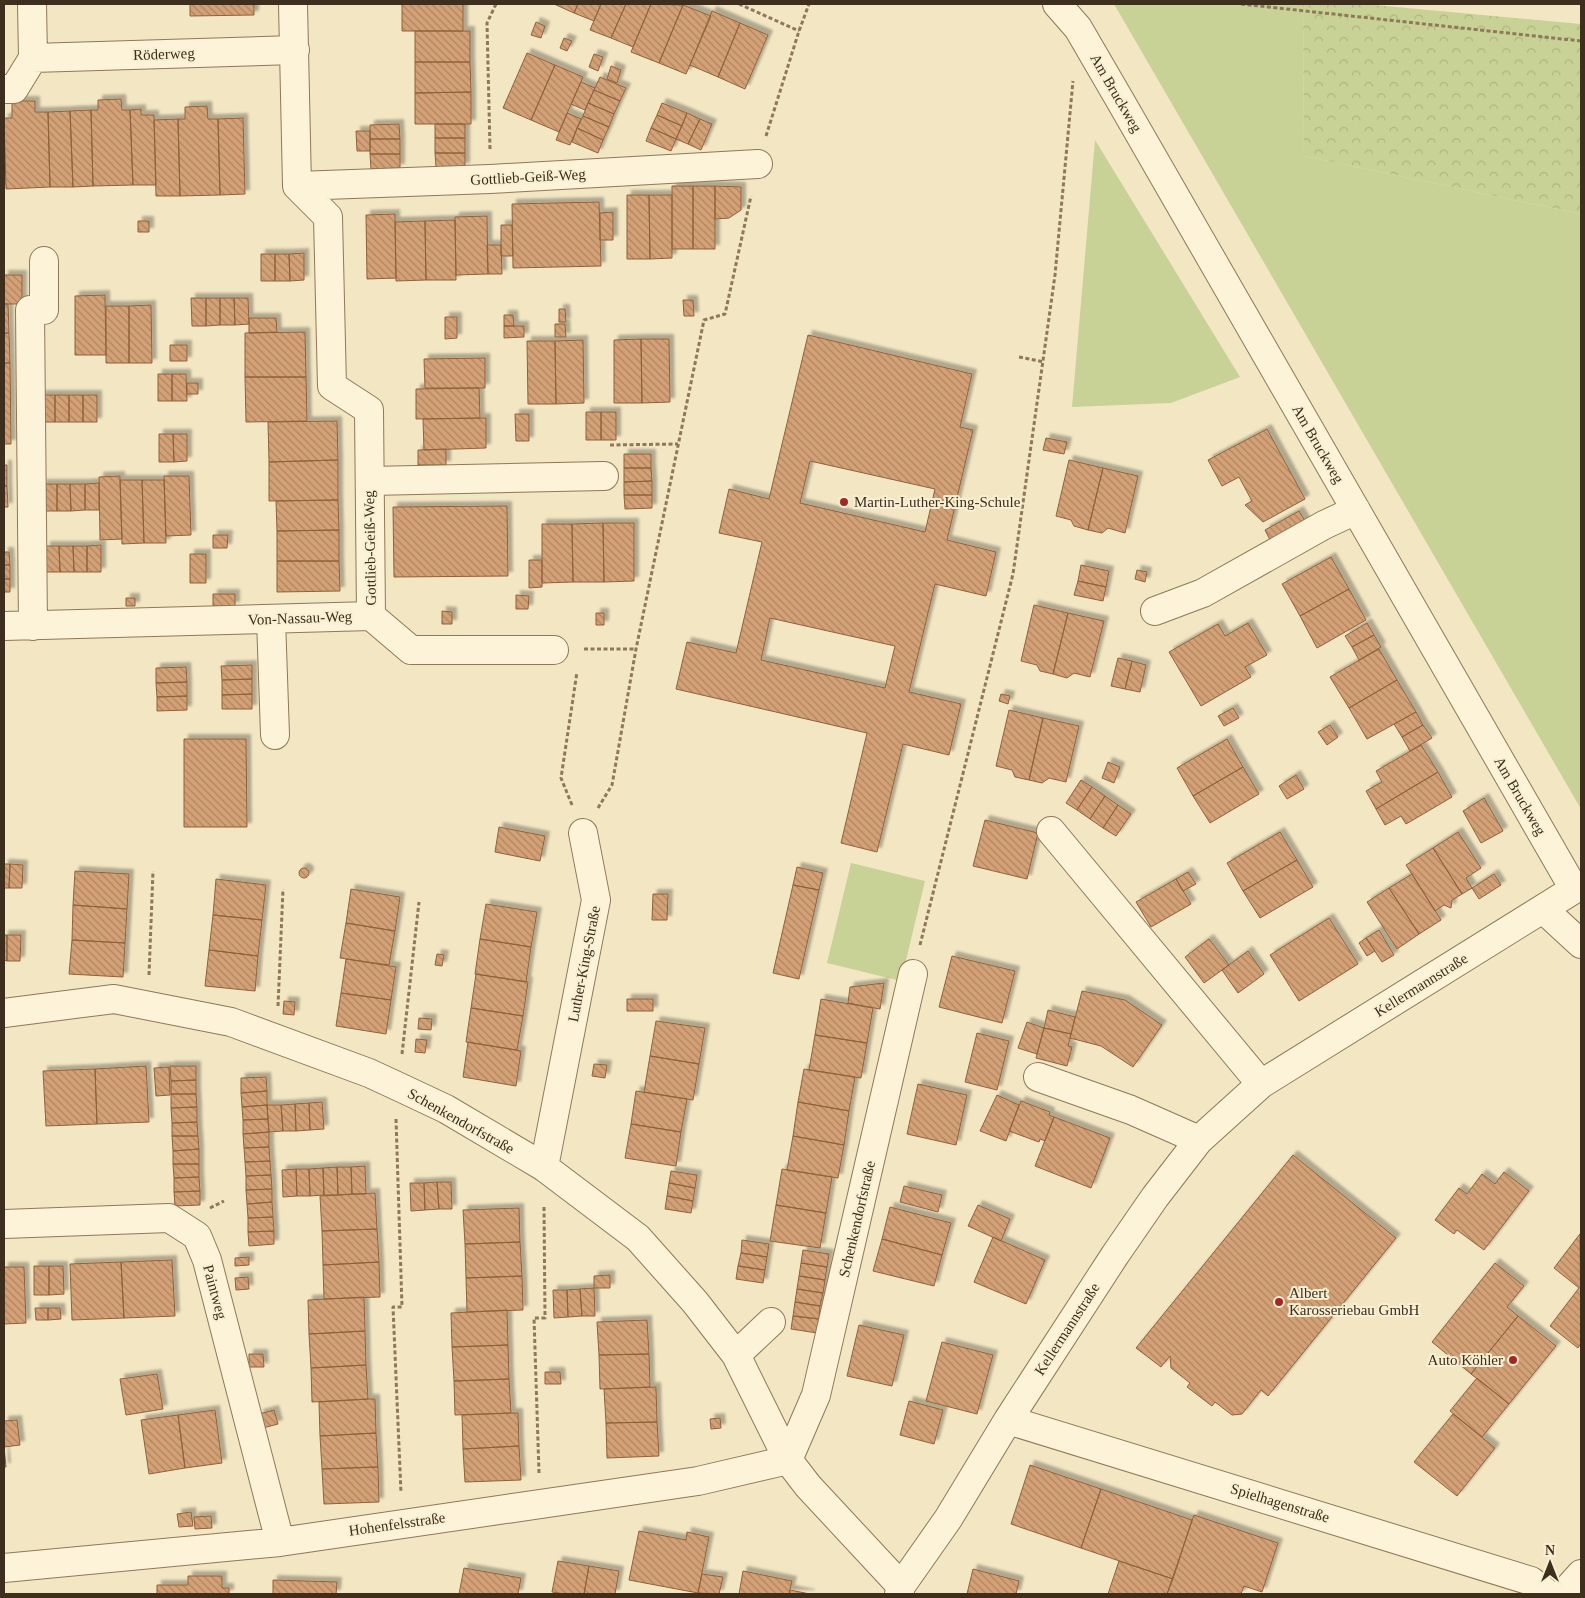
<svg xmlns="http://www.w3.org/2000/svg" width="1585" height="1598" font-family="'Times New Roman',serif">
<defs>
<pattern id="forest-crowns" width="20" height="18" patternUnits="userSpaceOnUse" patternTransform="scale(1.25)"><rect width="20" height="18" fill="#c8d296"/><path d="M2 6a3 3 0 1 1 6 0M12 15a3 3 0 1 1 6 0" fill="none" stroke="#adb581"/></pattern>
<pattern id="building-back-hatch" width="6" height="6" patternUnits="userSpaceOnUse" patternTransform="scale(1.25)"><rect width="6" height="6" fill="#d4a176"/><path d="M-1 5l2 2M0 0l6 6M5-1l2 2" fill="none" stroke="#ad8460"/></pattern>
<filter id="shadow"><feDropShadow dx="4.5" dy="-4.5" stdDeviation="1" flood-color="#0004"/></filter>
</defs>
<rect width="100%" height="100%" fill="#f2e6c3"/>
<path fill="#c8d296" d="M1114 4H1303L1304 156 1581 214V809Z
M1095 140 1240 377 1171 403 1072 407Z
M851 863 925 881 901 981 827 963Z"/>
<path fill="url(#forest-crowns)" d="M1303 4H1364L1581 24V214L1304 156Z"/>
<path fill="url(#building-back-hatch)" stroke="#90613b" fill-rule="evenodd" filter="url(#shadow)" d="M190 4H254V15L190 16Z
M402 4H463V31H402Z
M554 4H578L574 13Z
M578 4H601L594 21 574 13Z
M601 4H626L611 38 590 30Z
M626 4H651L633 47 611 38Z
M651 4 683 5 659 63 631 52Z
M683 5 711 16 686 74 659 63Z
M712 11 740 23 718 77 690 65Z
M536 22 545 26 541 38 531 35Z
M740 23 768 35 745 89 718 77Z
M415 31H470V62H415Z
M564 38 572 41 567 51 560 48Z
M527 53 555 65 531 120 503 108Z
M594 54 603 57 598 71 589 67Z
M415 62H470L471 92 415 93Z
M555 65 583 77 559 132 531 120Z
M611 66 621 70 617 83 607 79Z
M600 77 626 88 620 101 594 90Z
M581 82 595 88 585 110 571 104Z
M594 90 620 101 614 114 588 103Z
M471 92V124H415V93Z
M121 99 122 110H130L133 185 93 186 91 110H98V100Z
M12 101H35V112H48L50 187 6 189 4 118H12Z
M588 103 614 114 609 127 583 116Z
M662 103 687 113 682 126 657 115Z
M207 106 208 119H218L220 195 180 196 178 119H185V107Z
M141 109V115H154L156 185H133L130 110Z
M91 110 93 186 73 187 70 111Z
M70 111 73 187H50L48 112Z
M567 113 581 119 570 145 556 140Z
M687 113 700 119 688 144 676 139Z
M657 115 682 126 676 139 651 128Z
M583 116 609 127 603 140 577 128Z
M243 118 245 194 220 195 218 119Z
M178 119 180 196H156L154 120Z
M700 119 712 124 701 150 688 144Z
M399 124 400 139H370V125Z
M435 124H465V138H435Z
M577 128 603 140 598 153 572 142Z
M651 128 676 139 671 151 646 141Z
M4 129 5 185H4Z
M356 131H370V151H357Z
M435 138H465V153H435Z
M370 139H400V154H370Z
M435 153H465V167H436Z
M370 154H400V168L371 169Z
M672 186H693V249H672Z
M693 186H715V249H693Z
M715 186 741 187V210L729 218 715 219Z
M627 195H649L650 259H627Z
M649 195H672V258L650 259Z
M599 202 601 266 513 268 512 204Z
M613 212V240H600V213Z
M395 214 396 278 367 279 366 215Z
M487 216 488 274 456 275 455 217Z
M455 220 456 280H426L425 221Z
M138 221H149V232H138Z
M425 221 426 280 396 281 395 222Z
M501 225H512L513 256H501Z
M487 245H501L502 274H488Z
M304 253V280L290 281 289 254Z
M261 254H275V281H261Z
M275 254H289L290 281H275Z
M4 275H22V304H4Z
M105 295 106 355H75V296Z
M191 298H206V326H192Z
M206 298H220V325L206 326Z
M220 298H234L235 325H220Z
M234 298H248L249 324 235 325Z
M683 300H693L694 316H684Z
M4 304H8L9 333H4Z
M151 305 152 363H129V306Z
M106 306H129V363H106Z
M559 309H565L566 322H559Z
M504 315H513L514 326H504Z
M445 317H457V338L445 339Z
M249 318H276L277 332 249 333Z
M555 324H565L566 337H555Z
M504 326H524V337L504 338Z
M305 332 306 377H245V333Z
M4 333H9L10 363H4Z
M808 335 972 374 960 427 973 430 947 540 996 552 986 596 935 584 909 692 961 704 949 755 903 744 877 852 841 843 867 733 676 689 687 642 736 653 762 542 719 533 729 489 769 499ZM810 461 935 489 925 532 800 503ZM770 618 895 646 885 688 761 660Z
M641 339H669L670 402 642 403Z
M641 339 642 403H614V340Z
M583 340 584 403 556 404 555 341Z
M527 341H555L556 404H528Z
M170 345H187V361H170Z
M485 358V388H425L424 359Z
M4 363H10L11 444H4Z
M158 374H172V401H158Z
M172 374H186L187 401H172Z
M245 377H306L307 421 246 422Z
M187 383H198V394H187Z
M479 388 480 418 416 419V389Z
M41 395H55V422H41Z
M55 395H69V422H55Z
M69 395H83V422H69Z
M83 395H97V422H83Z
M586 412H601V440H586Z
M601 412H616V440H601Z
M515 414H529V441H516Z
M486 418V448L424 450 423 419Z
M337 421 338 460 269 462 268 422Z
M1267 429 1305 499 1263 522 1245 505 1252 501 1239 477 1222 486 1208 460Z
M159 434H173L174 462H159Z
M173 434H187V461L174 462Z
M1046 438 1067 442 1064 454 1043 450Z
M446 449V465H418V450Z
M624 454H651V468H624Z
M338 460V500L269 501V462Z
M1069 460 1103 468 1088 530 1074 526 1071 520 1056 516Z
M4 465H7V486H4Z
M624 468H651L652 481 624 482Z
M1103 468 1138 476 1125 533 1108 528 1102 533 1088 530Z
M120 476 122 539 100 540 99 477Z
M164 476H189L191 535 166 536Z
M120 480H142L144 543 122 544Z
M142 480H164L166 543H144Z
M652 481V495H624V482Z
M99 483V510H85V484Z
M42 484H57V511H43Z
M57 484H70L71 511H57Z
M70 484H85V510L71 511Z
M4 486H7L8 507H4Z
M624 495H652V508L625 509Z
M338 500 339 530 277 531 276 501Z
M507 506 508 576 394 577 393 507Z
M1299 511 1308 526 1273 546 1265 530Z
M603 523H634V581L604 582Z
M603 523 604 582H573L572 524Z
M542 524H572L573 582 542 583Z
M339 530V561H277V531Z
M213 535H228L227 548H213Z
M101 545V572H87V546Z
M46 546H59L60 572H46Z
M59 546H73L74 572H60Z
M73 546H87V572H74Z
M4 552H9L10 565H4Z
M190 554H206V583H190Z
M1331 557 1349 589 1300 616 1282 584Z
M529 560H542V587L529 588Z
M277 561H339L340 591 277 592Z
M4 565H10V579H4Z
M1081 565 1109 571 1106 587 1078 581Z
M1137 570 1147 572 1145 582 1135 579Z
M4 579H10V592H4Z
M1078 581 1106 587 1103 601 1074 595Z
M1349 589 1366 620 1317 648 1300 616Z
M213 594H235V606H213Z
M516 595 529 596 528 609H516Z
M126 598H135V606H126Z
M1034 605 1068 613 1053 674 1040 671 1037 665 1021 661Z
M442 611 452 612V624H442Z
M596 613H604V625H596Z
M1068 613 1104 621 1090 677 1074 673 1067 678 1053 674Z
M1248 623 1267 655 1245 667 1251 677 1201 706 1169 652 1218 624 1225 636Z
M1367 623 1374 635 1352 647 1345 636Z
M1374 635 1381 647 1359 660 1352 647Z
M1379 649 1397 680 1349 708 1330 677Z
M1118 658 1132 661 1125 689 1111 686Z
M1132 661 1146 665 1140 692 1125 689Z
M252 665V679L222 680 221 666Z
M186 667 187 682 156 683V668Z
M252 679V694L222 695V680Z
M1397 680 1416 712 1367 739 1349 708Z
M187 682V696L157 697 156 683Z
M252 694V709H222V695Z
M1001 694 1010 696 1008 704 999 701Z
M187 696V710L157 711V697Z
M1233 708 1239 718 1224 726 1218 716Z
M1009 710 1043 718 1029 780 1015 777 1012 770 996 766Z
M1416 712 1423 725 1402 737 1394 724Z
M1043 718 1079 726 1066 782 1049 778 1042 783 1029 780Z
M1330 725 1338 737 1327 745 1318 732Z
M1423 725 1432 738 1410 751 1402 737Z
M184 739H246L247 827H184Z
M1227 739 1243 767 1193 796 1177 768Z
M1421 745 1438 772 1376 809 1366 791 1382 782 1376 771Z
M1108 762 1120 767 1114 783 1102 778Z
M1243 767 1259 794 1210 823 1193 796Z
M1438 772 1452 797 1406 824 1401 816 1385 825 1376 809Z
M1296 775 1304 789 1287 799 1279 786Z
M1081 780 1092 787 1077 810 1066 803Z
M1092 787 1105 796 1090 819 1077 810Z
M1105 796 1118 805 1103 828 1090 819Z
M1484 798 1503 831 1481 843 1463 811Z
M1118 805 1131 814 1116 836 1103 828Z
M985 820 1038 833 1027 879 973 866Z
M499 827 545 836 540 861 495 852Z
M1280 832 1297 860 1243 891 1227 863Z
M1458 832 1481 868 1466 878 1472 888 1462 894 1433 848Z
M1433 848 1462 894 1452 900 1451 908 1444 905 1435 911 1406 865Z
M1297 860 1313 887 1260 918 1243 891Z
M4 864H10L9 888H4Z
M10 864 23 865 22 888H9Z
M797 867 823 873 819 890 793 885Z
M299 873a5 5 0 1 1 10 0a5 5 0 1 1-10 0Z
M75 871 129 874 127 909 73 905Z
M1188 872 1196 884 1183 891 1176 879Z
M1412 874 1441 920 1419 934 1389 888Z
M1494 874 1501 885 1479 899 1472 888Z
M216 879 266 885 262 920 213 915Z
M1176 879 1191 904 1151 927 1136 902Z
M793 885 819 890 799 979 773 973Z
M1389 888 1419 934 1397 949 1367 902Z
M351 889 400 897 395 931 346 923Z
M653 894H668L667 920H652Z
M486 904 537 912 531 947 480 939Z
M73 905 127 909 125 943 72 940Z
M213 915 262 920 258 956 209 950Z
M1329 918 1358 964 1299 1001 1270 955Z
M346 923 395 931 389 965 340 958Z
M1379 930 1394 955 1382 962 1366 938Z
M4 935H7V961L4 960Z
M7 935H21L20 961H7Z
M1366 938 1375 951 1367 956 1359 943Z
M480 939 531 947 526 982 475 974Z
M1209 939 1229 965 1204 983 1185 957Z
M72 940 125 943 123 977 69 974Z
M209 950 258 956 255 991 205 986Z
M1248 951 1264 974 1238 993 1222 970Z
M437 954 444 955 442 966 435 965Z
M952 956 1015 971 1002 1023 939 1007Z
M346 959 396 967 391 1000 341 993Z
M476 974 528 982 523 1016 471 1008Z
M884 983 880 1009 848 1003 850 987Z
M1082 991 1125 1000 1162 1025 1133 1067 1101 1046 1070 1038Z
M341 993 391 1000 386 1034 336 1026Z
M627 999H653V1011H627Z
M821 999 873 1008 867 1043 815 1035Z
M284 1001 295 1002 294 1015 283 1014Z
M471 1008 523 1016 517 1050 466 1042Z
M1048 1010 1075 1017 1071 1034 1044 1028Z
M419 1018 432 1019 431 1030 418 1029Z
M656 1021 705 1028 699 1064 650 1056Z
M1027 1022 1044 1028 1037 1054 1018 1048Z
M1044 1028 1071 1034 1068 1046 1072 1047 1067 1066 1036 1058Z
M977 1033 1009 1041 997 1090 965 1082Z
M815 1035 867 1043 861 1078 809 1070Z
M416 1039 427 1040 425 1053 415 1052Z
M468 1042 521 1051 516 1086 463 1077Z
M650 1056 699 1064 693 1100 644 1092Z
M594 1064 607 1065 605 1078 592 1076Z
M146 1066 149 1122 97 1124 95 1069Z
M170 1066H196V1080L171 1081Z
M169 1067 170 1095 156 1096 154 1068Z
M95 1069 97 1124 46 1126 43 1071Z
M804 1069 855 1077 849 1111 798 1102Z
M266 1077 267 1091 241 1093V1078Z
M196 1080V1094H171V1081Z
M918 1084 967 1095 956 1145 907 1134Z
M267 1091V1105L242 1107 241 1093Z
M636 1091 687 1099 681 1132 631 1124Z
M171 1094H196L197 1107 171 1108Z
M997 1095 1019 1105 1006 1141 980 1131Z
M1021 1101 1050 1112 1049 1115 1054 1117 1045 1141 1040 1139 1039 1142 1009 1131Z
M322 1102 324 1129 310 1130 309 1103Z
M798 1102 849 1111 844 1145 793 1136Z
M309 1103 310 1130 296 1131 295 1104Z
M295 1104 296 1131H283L281 1105Z
M267 1105 268 1119 243 1120 242 1107Z
M267 1105H281L283 1131 269 1132Z
M197 1107V1122L172 1123 171 1108Z
M1054 1117 1110 1138 1091 1188 1035 1166Z
M268 1119 269 1132 243 1134V1120Z
M197 1122 198 1136H172V1123Z
M631 1124 681 1132 676 1166 625 1158Z
M269 1132V1147L244 1148 243 1134Z
M172 1136H198L199 1149 173 1151Z
M793 1136 844 1145 838 1178 787 1170Z
M269 1147 270 1161 245 1162 244 1148Z
M199 1149V1164H173V1151Z
M1293 1155 1396 1238 1268 1396 1261 1390 1242 1414 1232 1415 1215 1402 1212 1406 1187 1387 1190 1383 1171 1368 1170 1356 1161 1367 1136 1348Z
M270 1161 271 1175 246 1176 245 1162Z
M173 1164H199V1177L174 1178Z
M365 1166 366 1194H352L351 1167Z
M337 1167 338 1195H324L323 1168Z
M337 1167H351L352 1194 338 1195Z
M323 1168 324 1195 310 1196 309 1169Z
M296 1169H309L310 1196H297Z
M296 1169 297 1196 283 1197 282 1170Z
M782 1169 832 1177 826 1213 776 1205Z
M671 1171 697 1175 695 1188 669 1183Z
M1504 1172 1529 1191 1484 1250 1457 1230 1454 1234 1435 1220 1459 1188 1467 1194 1482 1174 1495 1184Z
M271 1175 272 1189 246 1190V1176Z
M199 1177 200 1191 174 1192V1178Z
M437 1182H451L452 1209H439Z
M437 1182 439 1209 425 1210 424 1183Z
M410 1183H424L425 1210 411 1211Z
M669 1183 695 1188 693 1201 667 1196Z
M904 1186 942 1195 938 1212 900 1202Z
M272 1189V1202L247 1204 246 1190Z
M200 1191V1205L175 1206 174 1192Z
M375 1193 377 1229 322 1231 320 1196Z
M667 1196 693 1201 691 1213 665 1209Z
M272 1202 273 1217 248 1218 247 1204Z
M776 1205 826 1213 820 1248 770 1241Z
M978 1205 1010 1219 1001 1241 968 1226Z
M890 1207 951 1223 942 1255 882 1239Z
M519 1208 520 1242 465 1244 463 1210Z
M273 1217 274 1231 248 1232V1218Z
M377 1229 379 1262 323 1265 322 1231Z
M274 1231V1244L249 1246 248 1232Z
M1580 1234 1581 1343 1578 1348 1550 1326 1579 1288 1554 1268Z
M993 1237 1045 1260 1026 1304 974 1282Z
M882 1239 942 1255 934 1286 873 1271Z
M742 1240 769 1244 767 1257 741 1253Z
M520 1242 522 1276 466 1278 465 1244Z
M803 1250 829 1254 827 1267 801 1263Z
M741 1253 767 1257 765 1270 738 1266Z
M249 1257V1265L235 1266V1258Z
M172 1260 175 1316 124 1318 121 1262Z
M121 1262 124 1318 72 1320 70 1264Z
M379 1262 380 1297 324 1299 323 1265Z
M801 1263 827 1267 825 1280 799 1276Z
M1495 1263 1524 1286 1507 1307 1518 1316 1471 1374 1432 1342Z
M34 1266H49V1295H34Z
M49 1266H63L64 1294 49 1295Z
M738 1266 765 1270 763 1283 736 1279Z
M4 1267H24L26 1323 4 1324Z
M610 1275V1288H594V1276Z
M522 1276 523 1310 467 1312 466 1278Z
M799 1276 825 1280 823 1293 797 1289Z
M248 1277 249 1289 236 1290 235 1278Z
M594 1288 595 1316H582L580 1289Z
M580 1289 582 1316 568 1317 567 1290Z
M797 1289 823 1293 820 1306 795 1302Z
M553 1290H567L568 1317 554 1318Z
M364 1297 365 1331 309 1334 308 1300Z
M795 1302 820 1306 819 1319 793 1316Z
M35 1308H48V1320H36Z
M48 1308H60L61 1319 48 1320Z
M507 1310 508 1345 452 1347 451 1313Z
M793 1316 819 1319 817 1333 791 1329Z
M1518 1316 1556 1346 1509 1404 1471 1374Z
M647 1320 649 1354 599 1355 597 1322Z
M859 1325 904 1335 892 1386 847 1376Z
M365 1331 366 1365 311 1368 309 1334Z
M942 1342 993 1355 977 1414 926 1401Z
M508 1345 509 1379 454 1381 452 1347Z
M249 1354H263L264 1367H249Z
M649 1354 650 1387 600 1389 599 1355Z
M366 1365 368 1399 312 1402 311 1368Z
M545 1372H560L561 1384H545Z
M157 1374 163 1409 126 1415 120 1379Z
M1477 1378 1509 1404 1482 1437 1450 1411Z
M509 1379 511 1413 455 1415 454 1381Z
M656 1387 657 1422 606 1423 604 1389Z
M368 1399H375L376 1433 320 1436 319 1402Z
M909 1401 943 1410 934 1444 900 1435Z
M215 1410 222 1463 185 1468 178 1415Z
M274 1410 278 1424 263 1428 259 1414Z
M511 1413H518L519 1446 463 1449 462 1415Z
M1453 1414 1495 1448 1457 1496 1414 1462Z
M178 1415 185 1468 149 1474 141 1420Z
M720 1418 721 1428 711 1429 710 1419Z
M17 1420 20 1445 4 1447V1421Z
M657 1422 659 1456 607 1458 606 1423Z
M376 1433 378 1467 322 1469 320 1436Z
M519 1446 521 1480 465 1482 463 1449Z
M4 1447 6 1467H4Z
M1030 1465 1101 1489 1081 1548 1011 1524Z
M378 1467 379 1502 324 1504 322 1469Z
M1101 1489 1192 1520 1173 1579 1081 1548Z
M191 1512 193 1526 179 1527 177 1514Z
M1194 1515 1278 1543 1262 1592 1244 1586 1241 1594H1167Z
M211 1516 212 1528 195 1529 194 1517Z
M639 1531 686 1540 687 1532 709 1537 698 1593 629 1580Z
M558 1561 589 1566 584 1594H564L552 1592Z
M1119 1561 1173 1579 1167 1594H1108Z
M589 1566 619 1571 615 1594H584Z
M464 1568 521 1578 518 1594H459Z
M973 1569 1019 1581 1016 1594H967Z
M743 1571 792 1581 789 1594H739Z
M702 1574 723 1577 719 1594 698 1593Z
M188 1576H222V1588H229V1594H157V1585H188Z
M273 1580 337 1582 336 1594H273Z
M790 1590 810 1594H789Z"/>
<g fill="none" stroke-linecap="round" stroke-linejoin="round">
<defs>
<path id="minor" d="M32 4 33 58
M293 4 297 186 328 217 332 386 369 410 371 616
M1057 4 1078 28 1121 102 1574 889
M4 89H14L33 58 295 50
M297 186 490 179 758 164
M370 481 604 476
M1155 611 1203 593 1324 525 1356 510
M271 619 275 735
M4 626 371 616 411 650H554
M33 626 30 310H44V261
M1051 831 1261 1084
M1543 909 1581 944
M4 1013 114 999 231 1022 369 1073 395 1085 446 1109 544 1167 638 1238 695 1302 736 1355 788 1460 808 1486 901 1586
M1038 1077 1131 1110 1199 1140
M544 1167 596 900 583 833
M4 1224 169 1218 197 1236 207 1260 280 1542
M736 1355 771 1322
M1008 1420 1531 1581 1548 1594
M4 1568 280 1542 698 1481 788 1460 816 1395 913 974
M899 1594 901 1586 948 1519 1008 1420 1115 1255 1155 1197 1199 1140 1261 1084 1581 885
M1563 1594 1581 1574"/>
</defs>
<use href="#minor" stroke="#8f7858" stroke-width="30"/>
<path stroke="#8f7858" stroke-width="3" stroke-dasharray="4 2.5" stroke-linecap="butt" d="M739 4 799 31
M1241 4 1581 41
M766 136 799 31 809 4
M490 149 487 23 496 4
M1019 357 1044 362
M610 445 678 444
M584 649H636
M572 805 561 778 577 672
M598 808 612 785 636 649 704 320 725 314 751 196
M920 945 1013 574 1055 275 1073 81
M149 975 153 871
M278 1006 283 889
M402 1054 419 902
M396 1119 402 1307H393L401 1493
M210 1208 224 1201
M539 1473 534 1318H545L544 1206"/>
<use href="#minor" stroke="#fcf3d8" stroke-width="28"/>
</g>
<g fill="#a42722" stroke="#f9f0d4" stroke-width="2">
<circle cx="844" cy="502" r="5"/>
<circle cx="1279" cy="1302" r="5"/>
<circle cx="1513" cy="1360" r="5"/>
</g>
<g text-anchor="middle" dominant-baseline="central" stroke-width="4" stroke-linejoin="round" paint-order="stroke">
<g font-size="15" fill="#3d2e1d" stroke="#f9f0d4">
<text transform="translate(164 54) rotate(-2)">Röderweg</text>
<text transform="translate(1116 93) rotate(60)">Am Bruckweg</text>
<text transform="translate(528 177) rotate(-3)">Gottlieb-Geiß-Weg</text>
<text transform="translate(1318 444) rotate(60)">Am Bruckweg</text>
<text transform="translate(370 548) rotate(-91)">Gottlieb-Geiß-Weg</text>
<text transform="translate(300 618) rotate(-2)">Von-Nassau-Weg</text>
<text transform="translate(1520 796) rotate(60)">Am Bruckweg</text>
<text transform="translate(584 964) rotate(-79)">Luther-King-Straße</text>
<text transform="translate(1421 985) rotate(-32)">Kellermannstraße</text>
<text transform="translate(461 1121) rotate(29)">Schenkendorfstraße</text>
<text transform="translate(857 1219) rotate(-77)">Schenkendorfstraße</text>
<text transform="translate(215 1292) rotate(75)">Paintweg</text>
<text transform="translate(1067 1329) rotate(-57)">Kellermannstraße</text>
<text transform="translate(1280 1503) rotate(17)">Spielhagenstraße</text>
<text transform="translate(397 1524) rotate(-8)">Hohenfelsstraße</text>
</g>
<g font-size="15" fill="#3d2e1d" stroke="#f9f0d4" text-anchor="start">
<text x="854" y="502">Martin-Luther-King-Schule</text>
<text x="1289" y="1293">Albert<tspan x="1289" dy="17">Karosseriebau GmbH</tspan></text>
<text x="1503" y="1360" text-anchor="end">Auto Köhler</text>
</g>
</g>
<rect width="1585" height="1598" fill="none" stroke="#3d2e1d" stroke-width="10"/>
<g transform="translate(1550 1563)" stroke="#f9f0d4" stroke-width="4" paint-order="stroke">
<path d="M0-4L9 19L0 12L-9 19Z" fill="#3d2e1d"/>
<text y="-8" font-size="14" font-weight="bold" text-anchor="middle" fill="#3d2e1d">N</text>
</g>
</svg>
